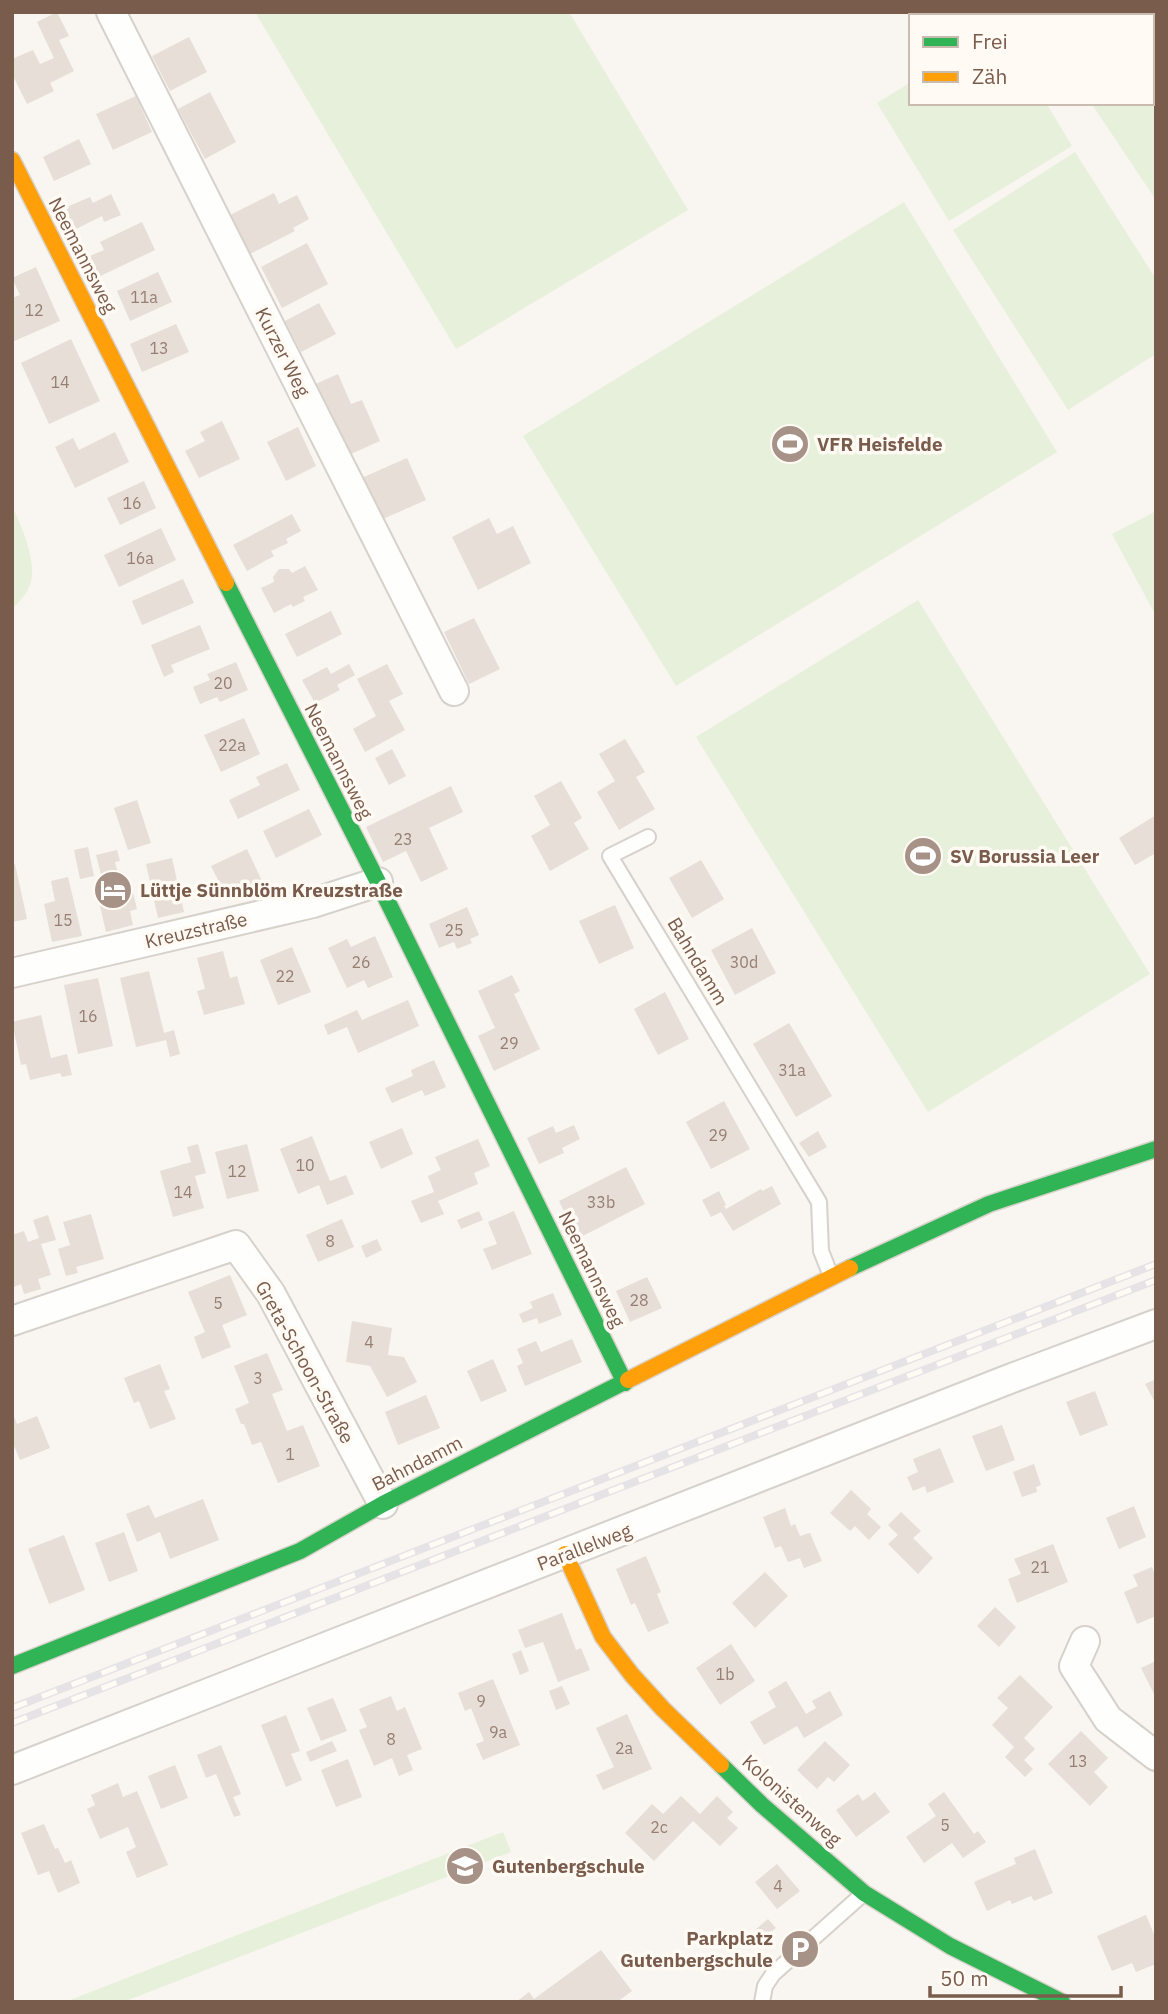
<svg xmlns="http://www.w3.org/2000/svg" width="1168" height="2014" font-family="'IBM Plex Sans',sans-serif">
<rect width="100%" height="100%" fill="#f9f5f0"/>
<path fill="#e7f0db" d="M255 12H569L688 210 456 349Z
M1040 12H1156V200L1091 103H1152V16H1034Z
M911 82V103H1046L1072 146 949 221 877 103Z
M1075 152 1156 279V354L1068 410 953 230Z
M904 202 1057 452 676 686 523 436Z
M12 506C21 524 34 556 32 576 31 589 21 601 12 609Z
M1156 511V616L1112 534Z
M918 600 1150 974 928 1112 696 737Z
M503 1832 511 1852 123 2002H65Z"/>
<path fill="#e6ded7" d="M57 12 69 36 59 40 74 71 50 83 54 91 27 104 12 74V59L33 50 40 64 54 58 37 22Z
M189 37 207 72 170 91 152 56Z
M210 92 236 142 205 159 178 109Z
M136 96 152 132 113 150 96 114Z
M79 139 91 164 54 181 43 157Z
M274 193 279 204 297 195 309 219 293 228 295 231 246 256 226 217Z
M111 194 121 215 104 222 102 216 70 232 60 210 90 197 93 203Z
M142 222 155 250 92 280 83 259 104 250 100 242Z
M307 243 328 284 282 308 261 267Z
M36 267 60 321 12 342V298L20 295 12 278Z
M158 272 172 302 130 321 117 291Z
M319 303 336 334 301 352 285 321Z
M176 324 189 352 142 372 130 344Z
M71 339 100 401 49 424 21 363Z
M338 374 351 404 362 400 380 441 340 459 309 387Z
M222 421 240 459 199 478 185 451 205 441 200 432Z
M298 427 316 466 286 481 267 442Z
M115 432 129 462 75 488 55 447 73 438 79 450Z
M407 458 426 500 376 522 357 480Z
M144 481 156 508 120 525 107 498Z
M292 514 301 531 286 539 288 543 271 551 274 556 247 571 233 545Z
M489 518 497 534 513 526 531 563 478 590 452 537Z
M161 528 176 560 119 587 104 555Z
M305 566 318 590 303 597 305 601 293 607 291 604 274 613 261 588 274 582 273 577 279 569H289L292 573Z
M183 579 194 603 142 625 132 601Z
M331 611 342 634 297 657 285 634Z
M474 618 500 669 469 684 444 632Z
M200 625 210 649 171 665 174 672 164 677 151 645Z
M236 662 248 690 220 702 217 697 200 704 193 687 210 680 207 674Z
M349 664 355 675 337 685 340 690 315 703 302 680 327 667 331 674Z
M387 664 403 694 389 701 405 730 365 752 353 729 376 716 357 679Z
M244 718 260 754 221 772 204 735Z
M625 739 645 772 636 777 655 809 619 830 597 792 615 781 599 754Z
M392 749 406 776 389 785 375 758Z
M287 763 300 790 238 819 229 800 260 785 256 777Z
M561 781 582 818 574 823 589 849 550 871 531 836 550 825 534 796Z
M451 786 463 812 429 828 448 869 421 882 406 851 383 862 366 827Z
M137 800 151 843 128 850 114 808Z
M309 809 322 835 276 858 263 831Z
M1156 815V853L1135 865 1119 838Z
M88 847 94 876 80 879 74 850Z
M247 849 262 881 227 898 211 866Z
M117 850 120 861 115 862 122 891 132 889 137 909 130 911 133 925 106 932 97 893 105 891 96 855Z
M172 858 184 912 158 918 146 864Z
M701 860 724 899 692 918 669 878Z
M15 864 27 919 12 922V865Z
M68 877 82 936 52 942 44 904 55 901 51 881Z
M615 905 634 948 599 964 579 921Z
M467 907 479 935 470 939 472 943 457 949 454 942 439 948 429 924Z
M752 928 776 973 735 995 711 950Z
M375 936 393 977 368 988 364 980 347 988 328 948 347 939 351 947Z
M292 947 311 992 278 1005 260 960Z
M223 951 230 978 237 976 245 1004 204 1015 197 991 205 989 197 958Z
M149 971 164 1033 174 1030 180 1054 170 1057 166 1040 136 1047 120 978Z
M512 975 520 991 514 994 540 1049 494 1071 478 1036 495 1028 478 991Z
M98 978 113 1046 78 1054 64 985Z
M665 992 689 1039 658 1055 634 1009Z
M408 1000 419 1026 358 1053 347 1027 328 1035 324 1025 357 1010 362 1020Z
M41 1015 51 1058 67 1054 72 1075 62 1077 60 1073 30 1080 26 1064 21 1065 12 1022Z
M789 1023 832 1096 796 1117 753 1044Z
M434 1060 446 1087 425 1096 422 1090 392 1103 385 1088 413 1076 411 1070Z
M724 1101 750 1149 711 1169 686 1122Z
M574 1125 580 1139 562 1148 564 1153 539 1164 527 1138 553 1126 556 1133Z
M402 1128 413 1154 381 1169 369 1142Z
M818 1131 827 1147 809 1157 799 1143Z
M312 1136 330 1181 346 1175 354 1194 327 1205 319 1185 298 1194 280 1149Z
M478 1139 490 1166 474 1173 478 1184 438 1201 444 1214 421 1223 411 1201 434 1192 428 1176 441 1170 435 1157Z
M198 1144 206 1173 195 1176 204 1208 173 1217 160 1171 191 1162 187 1147Z
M247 1144 259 1191 227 1199 215 1152Z
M626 1167 645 1204 577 1239 559 1201Z
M772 1186 781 1204 733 1231 721 1212 711 1217 702 1200 719 1191 726 1205 724 1206 726 1209 761 1189 762 1191Z
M479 1211 483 1220 461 1229 457 1220Z
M514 1211 532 1254 492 1270 483 1249 497 1244 488 1222Z
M91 1214 104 1259 76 1267 78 1273 66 1276 58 1249 70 1245 63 1222Z
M48 1215 56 1240 41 1244 51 1275 38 1279 41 1289 24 1294 21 1284 14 1287 12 1283V1235L24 1231 28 1242 39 1238 33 1220Z
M342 1219 354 1247 318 1262 306 1235Z
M377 1239 382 1250 366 1258 361 1246Z
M230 1275 247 1315 222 1325 231 1347 202 1359 194 1337 205 1332 188 1292Z
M647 1277 662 1308 630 1322 616 1291Z
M553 1293 562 1315 539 1324 537 1318 523 1323 519 1314 533 1308 530 1302Z
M352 1321 392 1328 388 1355 404 1357 417 1382 387 1397 370 1366 346 1362Z
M572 1339 582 1362 525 1386 517 1366 523 1363 517 1349 536 1341 541 1352Z
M267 1353 283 1390 272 1394 287 1431 303 1425 320 1466 278 1483 261 1442 252 1445 244 1424H241L235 1409 249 1403 234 1366Z
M493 1359 507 1391 481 1402 467 1371Z
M160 1364 170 1389 164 1391 176 1419 150 1429 139 1401 134 1403 124 1378Z
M1156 1379V1404L1145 1384Z
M1095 1391 1108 1425 1080 1436 1066 1402Z
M426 1395 440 1428 398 1445 385 1412Z
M12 1412 17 1424 37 1416 50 1448 20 1460 12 1441Z
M1002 1425 1015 1460 986 1471 972 1436Z
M940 1448 954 1482 927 1493 925 1486 913 1491 907 1477 918 1472 913 1459Z
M1034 1464 1041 1485 1036 1487 1037 1492 1022 1497 1013 1472Z
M851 1490 871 1509 867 1514 881 1527 869 1540 855 1526 850 1531 830 1513Z
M203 1499 219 1540 170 1559 160 1532 137 1542 126 1514 149 1505 155 1518Z
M1134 1506 1146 1537 1119 1549 1106 1518Z
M785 1508 791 1526 795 1524 800 1536 810 1533 822 1561 804 1568 800 1558 788 1562 781 1546 775 1548 763 1517Z
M901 1512 921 1531 913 1538 933 1558 918 1574 888 1544 898 1535 888 1525Z
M124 1532 138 1571 109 1582 95 1543Z
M64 1535 85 1590 49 1604 28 1549Z
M1053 1544 1068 1582 1017 1603 1008 1579 1021 1574 1014 1559Z
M646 1556 661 1592 657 1594 669 1623 648 1632 635 1603 631 1605 616 1569Z
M1152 1567 1156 1578V1616L1137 1624 1124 1592 1138 1586 1133 1575Z
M765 1572 788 1596 755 1628 732 1603Z
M995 1607 1016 1627 999 1647 977 1626Z
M562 1613 576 1650 581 1648 590 1670 558 1682 543 1642 525 1648 518 1630Z
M731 1644 755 1681 720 1705 696 1668Z
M521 1650 529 1671 520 1675 512 1654Z
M1156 1661V1698L1141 1668Z
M1020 1675 1053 1707 1024 1738 1035 1749 1024 1760 1033 1769 1025 1777 1005 1757 1014 1747 992 1725 1008 1708 997 1698Z
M493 1679 520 1745 483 1760 476 1744 484 1741 471 1708 465 1711 458 1693Z
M786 1681 806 1714 816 1708 812 1701 830 1691 843 1715 804 1738 797 1726 764 1745 750 1722 776 1707 768 1692Z
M562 1686 570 1704 556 1710 549 1691Z
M391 1696 397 1711 405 1707 422 1749 407 1755 413 1770 399 1776 392 1758 374 1766 359 1730 367 1727 359 1709Z
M333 1698 347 1731 321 1741 307 1708Z
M627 1714 652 1769 603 1790 596 1775 614 1767 596 1728Z
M286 1715 300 1751 291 1754 302 1780 286 1787 261 1725Z
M1081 1731 1108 1758 1094 1772 1108 1787 1090 1806 1048 1764Z
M332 1741 337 1751 310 1762 306 1752Z
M825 1741 850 1765 834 1782 828 1777 817 1789 797 1770Z
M221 1745 241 1794 233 1797 241 1815 234 1817 216 1774 206 1778 197 1755Z
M348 1759 362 1797 336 1807 321 1770Z
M175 1765 188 1798 161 1809 148 1776Z
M118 1783 123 1797 137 1791 168 1865 137 1878 126 1852 136 1847 128 1827 100 1839 87 1809 95 1805 91 1795Z
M875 1792 890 1812 856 1837 836 1810 858 1794 863 1801Z
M944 1792 974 1834 978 1831 986 1842 963 1858 952 1843 924 1863 906 1837 936 1816 928 1804Z
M681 1796 700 1814 717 1796 733 1812 727 1818 738 1828 720 1846 693 1821 654 1861 625 1833 652 1804 663 1814Z
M44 1824 55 1849 58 1848 65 1863 71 1860 80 1883 58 1893 49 1871 38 1875 21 1833Z
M1035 1849 1053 1893 1034 1901 1031 1896 1012 1904 1010 1900 987 1911 974 1882 1016 1864 1014 1858Z
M777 1864 800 1891 777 1909 755 1882Z
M1146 1915 1156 1939V1964L1136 1972 1132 1963 1112 1971 1097 1936Z
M768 1919 776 1928 762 1939 755 1930Z
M601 1950 632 1991 617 2002H516L529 1992 534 1999Z"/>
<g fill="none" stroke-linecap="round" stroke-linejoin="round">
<defs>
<path id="lane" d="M648 837 610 856 819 1202 821 1251 831 1276
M762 2002 765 1986 773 1974 863 1894"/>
<path id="street" d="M111 12 454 691
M12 973 313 903 378 882
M12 1321 236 1245 271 1294 383 1504
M1085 1641 1074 1666 1108 1719 1156 1756
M12 1770 1012 1378 1156 1324"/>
<path id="fast" d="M226 583 378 882 625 1383
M850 1268 989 1204 1156 1149
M12 1666 300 1551 383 1504 628 1380
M721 1765 762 1805 864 1893 950 1946 1062 2002"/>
<path id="slow" d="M12 160 226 583
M628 1380 850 1268
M565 1554 603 1637 632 1675 663 1709 721 1765"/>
</defs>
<use href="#lane" stroke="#d7d1cb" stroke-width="18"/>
<use href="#street" stroke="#d7d1cb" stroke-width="32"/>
<use href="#fast" stroke="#d9d2cb" stroke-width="19"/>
<use href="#slow" stroke="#d9d2cb" stroke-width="19"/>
<use href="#lane" stroke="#fefefd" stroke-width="14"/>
<use href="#street" stroke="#fefefd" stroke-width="28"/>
<use href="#fast" stroke="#30b455" stroke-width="16"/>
<use href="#slow" stroke="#ff9f0a" stroke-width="16"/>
<defs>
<path id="rail" d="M12 1708 1156 1264
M12 1723 1156 1280"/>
</defs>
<use href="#rail" stroke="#e6e3e7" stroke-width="8"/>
<use href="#rail" stroke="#fffaf3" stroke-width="5" stroke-dasharray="16" stroke-linecap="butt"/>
</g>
<defs>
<symbol id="stadium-disc" viewBox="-11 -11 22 22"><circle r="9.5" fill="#a69286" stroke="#fffaf3"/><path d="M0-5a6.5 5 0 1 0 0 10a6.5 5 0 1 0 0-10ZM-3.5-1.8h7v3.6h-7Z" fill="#fff"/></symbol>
<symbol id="hotel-disc" viewBox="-11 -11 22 22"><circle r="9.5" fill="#a69286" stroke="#fffaf3"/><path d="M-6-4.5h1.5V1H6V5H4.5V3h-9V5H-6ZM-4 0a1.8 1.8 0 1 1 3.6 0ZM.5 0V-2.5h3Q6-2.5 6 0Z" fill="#fff"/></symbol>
<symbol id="school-disc" viewBox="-11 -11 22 22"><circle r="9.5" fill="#a69286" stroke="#fffaf3"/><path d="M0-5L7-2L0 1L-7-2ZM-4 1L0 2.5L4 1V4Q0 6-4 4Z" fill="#fff"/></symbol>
<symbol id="parking-disc" viewBox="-11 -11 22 22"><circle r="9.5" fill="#a69286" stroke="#fffaf3"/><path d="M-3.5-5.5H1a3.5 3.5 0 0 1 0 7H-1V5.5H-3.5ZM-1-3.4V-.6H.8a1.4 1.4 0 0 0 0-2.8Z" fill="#fff"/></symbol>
</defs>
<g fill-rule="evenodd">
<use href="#stadium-disc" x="768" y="422" width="44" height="44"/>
<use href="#stadium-disc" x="901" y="834" width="44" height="44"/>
<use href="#hotel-disc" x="91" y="868" width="44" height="44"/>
<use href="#school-disc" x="443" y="1844" width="44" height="44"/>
<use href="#parking-disc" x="778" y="1927" width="44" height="44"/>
</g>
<g text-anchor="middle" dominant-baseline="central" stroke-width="7" stroke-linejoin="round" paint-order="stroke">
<g font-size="16" fill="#977e72">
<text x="144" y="297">11a</text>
<text x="34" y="310">12</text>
<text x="159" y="348">13</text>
<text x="60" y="382">14</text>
<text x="132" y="503">16</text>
<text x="140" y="558">16a</text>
<text x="223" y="683">20</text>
<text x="232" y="745">22a</text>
<text x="403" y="839">23</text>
<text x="63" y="920">15</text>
<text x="454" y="930">25</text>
<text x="361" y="962">26</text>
<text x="744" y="962">30d</text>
<text x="285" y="976">22</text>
<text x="88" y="1016">16</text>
<text x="509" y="1043">29</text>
<text x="792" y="1070">31a</text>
<text x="718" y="1135">29</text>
<text x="305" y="1165">10</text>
<text x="237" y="1171">12</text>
<text x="183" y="1192">14</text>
<text x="601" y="1202">33b</text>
<text x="330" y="1241">8</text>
<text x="639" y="1300">28</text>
<text x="218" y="1303">5</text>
<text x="369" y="1342">4</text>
<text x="258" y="1378">3</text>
<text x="290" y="1454">1</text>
<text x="1040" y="1567">21</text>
<text x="725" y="1674">1b</text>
<text x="481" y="1701">9</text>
<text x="498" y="1732">9a</text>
<text x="391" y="1739">8</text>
<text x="624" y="1748">2a</text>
<text x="1078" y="1761">13</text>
<text x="945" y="1825">5</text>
<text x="659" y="1827">2c</text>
<text x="778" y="1886">4</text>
</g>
<g font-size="19" fill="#7a5c4d" stroke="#fffaf3">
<text transform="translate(83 255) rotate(63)">Neemannsweg</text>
<text transform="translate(283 352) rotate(63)">Kurzer Weg</text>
<text transform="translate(339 761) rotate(63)">Neemannsweg</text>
<text transform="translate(196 930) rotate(-13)">Kreuzstraße</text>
<text transform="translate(698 961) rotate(59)">Bahndamm</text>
<text transform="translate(592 1269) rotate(64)">Neemannsweg</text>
<text transform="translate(305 1362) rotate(61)">Greta-Schoon-Straße</text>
<text transform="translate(417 1463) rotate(-27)">Bahndamm</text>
<text transform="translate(584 1547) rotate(-21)">Parallelweg</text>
<text transform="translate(792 1800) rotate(42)">Kolonistenweg</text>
</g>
<g font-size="19" font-weight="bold" fill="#7a5c4d" stroke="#fffaf3" text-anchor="start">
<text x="817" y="444">VFR Heisfelde</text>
<text x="950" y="856">SV Borussia Leer</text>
<text x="140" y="890">Lüttje Sünnblöm Kreuzstraße</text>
<text x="492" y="1866">Gutenbergschule</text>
<text x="773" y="1938" text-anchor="end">Parkplatz<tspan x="773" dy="22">Gutenbergschule</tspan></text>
</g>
</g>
<rect width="1168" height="2014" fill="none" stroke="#7a5c4d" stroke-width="28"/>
<rect x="909" y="14" width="245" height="91" fill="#fffaf3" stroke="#cabbb1" stroke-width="2"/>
<rect x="923" y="37" width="35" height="10" fill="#30b455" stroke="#cabbb1" stroke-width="2"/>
<text x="972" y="49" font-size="21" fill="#7a5c4d">Frei</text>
<rect x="923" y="72" width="35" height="10" fill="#ff9f0a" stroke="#cabbb1" stroke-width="2"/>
<text x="972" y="84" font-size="21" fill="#7a5c4d">Zäh</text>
<path d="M930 1986v10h191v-10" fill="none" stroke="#7a5c4d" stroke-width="3.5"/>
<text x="940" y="1986" font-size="21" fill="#7a5c4d" stroke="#fffaf3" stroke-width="5" paint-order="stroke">50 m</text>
</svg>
